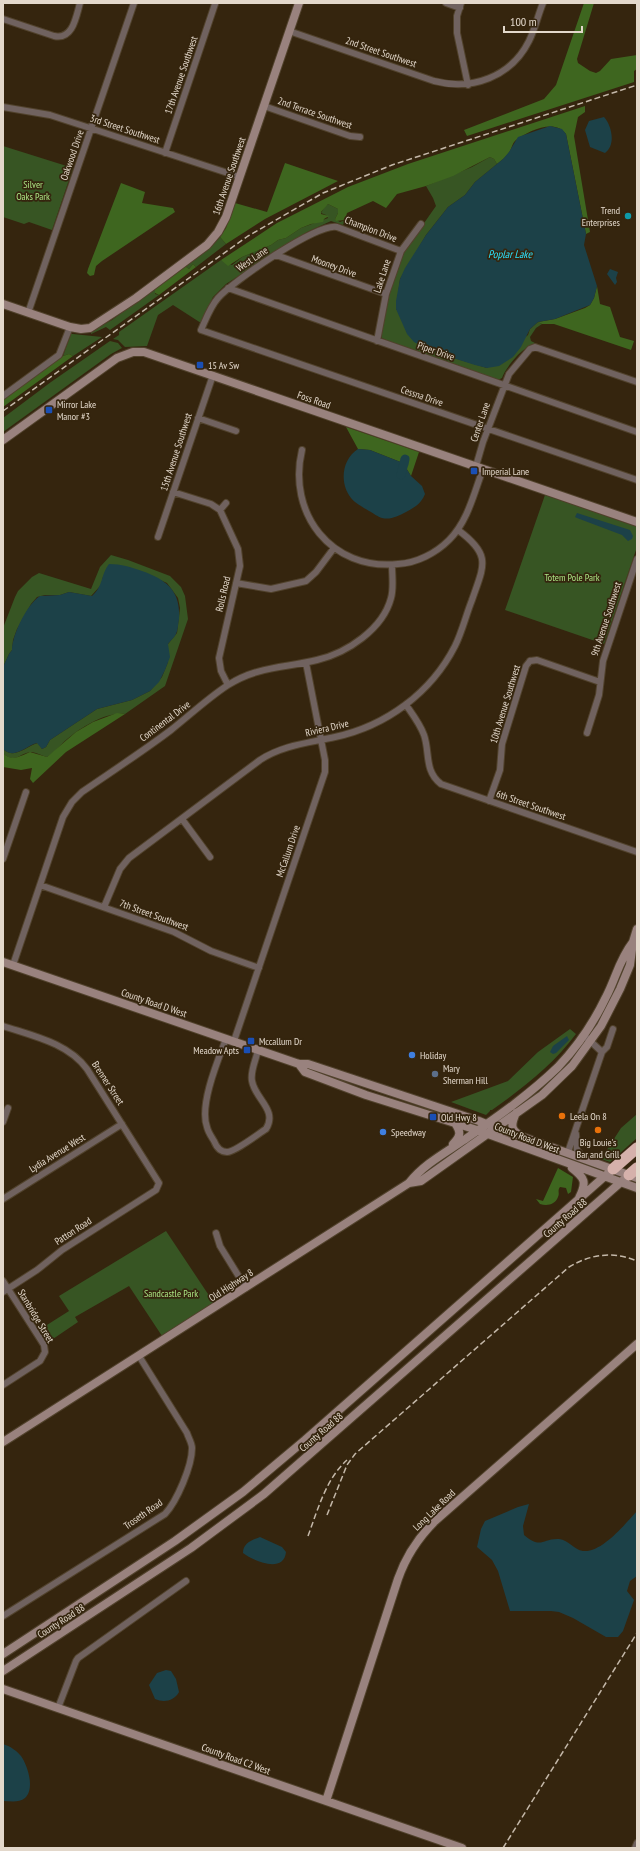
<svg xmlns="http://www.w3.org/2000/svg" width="640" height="1851" font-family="'PT Sans Narrow',sans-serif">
<rect width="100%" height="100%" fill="#35250e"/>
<path fill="#375523" d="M3 146 73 168 52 230 29 222 24 224 3 217Z
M490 157 494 159 497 164 475 182 465 195 448 207 426 235 400 279 396 309 454 358 487 368 528 335 530 329 538 322 542 324 536 328 530 337 531 341 537 344C525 343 505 368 502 378L498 380 386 340 382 338 381 335 390 291 403 253 436 206 433 198 426 186 472 167Z
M328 204 338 209V213L335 219 340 222 345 220 343 225 331 221 307 232 226 284 213 297 201 323 173 305 158 315 147 346 125 347 118 340 113 339 119 335V332L221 260 232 265 242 257 271 245 278 240 286 238 301 228 328 218 326 215 321 213 325 206Z
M220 237 226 244 196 267 193 264 189 269 185 266 213 245Z
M155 288V294L159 295 110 330 106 327 91 334V331L112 320Z
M71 334H73L102 337 73 356 69 354 63 356Z
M110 341 118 343 122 348 111 354 3 432V418L51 382Z
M545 495 637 527V547L604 644 505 610Z
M111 555 128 560 170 576 181 587 185 596 188 619 165 686 125 714C107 712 85 725 71 736 62 742 57 751 47 757 43 756 37 753 32 752 20 752 15 765 3 753V749C15 760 26 746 38 743L42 749 46 747 50 740 97 709 132 700 150 691 162 677 168 662V644L177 633 180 608 178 598 167 583 137 570 103 577 101 585 91 596 69 592 60 595H45L37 597 31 604 17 629 13 640 12 650 9 654 3 667V628L15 597 18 591 32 577 39 573 91 589 100 567Z
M570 1029 576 1034C553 1065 523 1088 492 1110H490V1111L486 1115 451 1102 508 1081 538 1052Z
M637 1114V1138L610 1162 601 1159 621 1128Z
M166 1231 214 1303 162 1336 129 1286 75 1317 78 1322 47 1343 39 1330 69 1311 59 1296Z"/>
<path fill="#3e661f" d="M584 3H594L577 59 578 63 590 71 596 73 600 71 611 59 637 55V69L634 71V82L467 136 464 130 544 99 556 85Z
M585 106V112L578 117 574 136 590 232 586 234 566 134C555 118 528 131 516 140 513 142 512 147 510 151 507 156 502 160 497 164L494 159 490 157 453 176 426 186 397 194 386 208 373 201 347 213 345 220 336 221 335 219 338 213V209L328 204 321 212V214L329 216 324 219 323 222 311 224 301 228 286 238 278 240 271 245 242 257 228 266 221 260 277 223 348 187 408 164Z
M285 163 338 181 265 219 226 244 220 237 226 228 235 203 267 212Z
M121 183 145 192 142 203 173 208 175 212 102 261 96 266 94 275 90 276 87 273 88 269Z
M193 264 196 267 159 295 155 293V288L185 266 189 269Z
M597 286 600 304 610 307 620 337 634 341 631 350 554 324H542L538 322 555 319 585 308 590 305 594 298Z
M69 354 73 356 3 407V399L63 356Z
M346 427 419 452 411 476 403 463 370 450 358 449Z
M117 713 125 714 66 752 33 783 30 779 32 768 21 770 3 767V753C12 762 20 756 30 752L47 757 76 732 93 722Z
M558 1168 573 1177 571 1192 568 1194 566 1188 560 1187C557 1191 560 1193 558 1197 555 1205 547 1206 540 1204L536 1199 543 1201Z"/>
<path fill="#1c4148" d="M604 117C612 126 616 145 605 153L590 147 585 130 589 121Z
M550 126 562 129 566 134 586 234 584 245 597 286 594 298 590 305 555 319 538 322 530 329 521 347 513 357 499 366 487 368 475 365 431 351 414 342 407 334 396 309V301L400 279 405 268 426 235 448 207 465 195 475 182 503 159 509 152 518 137Z
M610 269 618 272 616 278 617 282 615 285 607 274Z
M358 449 370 450 403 463 411 476 422 486 425 494C421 504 415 507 406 512 398 516 391 520 382 518 378 517 373 513 369 511 363 507 356 504 351 498 339 483 342 459 358 449Z
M577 513 630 530 633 536 632 539 628 541 622 535 577 518 575 517Z
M109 564C122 564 130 567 142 571 167 580 181 591 179 619 178 624 178 630 176 634 174 638 171 640 168 644L170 657 165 670 159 682 150 691 132 700 97 709 50 740 46 747 42 749 37 743C25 746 15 760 3 749V667L9 654 12 650C12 635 27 604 40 596L60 595 69 592 92 596C104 585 100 576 109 564Z
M567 1036 569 1040 556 1053 553 1054 550 1052 553 1046Z
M529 1504 523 1526 524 1535C542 1550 542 1538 559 1539 569 1540 574 1550 583 1551 602 1553 625 1524 637 1511V1576L630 1581 627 1591 634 1600 623 1631 618 1637H606L573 1618 559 1612 551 1611H510L498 1571 492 1560 477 1547 481 1529 485 1521 518 1507Z
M260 1537 282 1547 286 1552C284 1574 253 1561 243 1553 243 1543 252 1540 260 1537Z
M166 1670 171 1671 176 1679 179 1692C174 1701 164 1703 155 1699L149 1685 157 1673Z
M3 1744C10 1746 17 1751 21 1756 28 1766 35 1789 25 1798 19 1803 10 1801 3 1801Z"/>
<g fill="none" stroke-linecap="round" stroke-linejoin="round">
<path stroke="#1c4148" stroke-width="9" d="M401 475 405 459 404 464"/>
<defs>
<path id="street" d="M446 3 460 8
M461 3 457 16V33L468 85
M3 19 54 36C73 40 76 17 80 3
M289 31 434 81C472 91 511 77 529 41 535 29 538 15 543 3
M264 106 350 136 360 137
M3 107 50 115 240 177
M165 153 215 4
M401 251 337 227C318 222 232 282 218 298 210 307 206 319 201 330L637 480
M276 255 386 294
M228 288 637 432
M28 313 134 3
M377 341 386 294 401 251 421 224
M3 396 59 355 70 327
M198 418 236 431
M302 450C287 513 331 571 398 564 417 563 436 553 449 540 468 521 474 493 483 469
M476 466 483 442 509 374 530 349 535 347 637 382
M173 492 211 504 220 510 238 549 240 566 219 658 221 671 228 685
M220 510 226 503
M158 537 213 375
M236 583 271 589 306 581 316 572 334 548
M530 661 537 660 600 682
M406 705C413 715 420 724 424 735 430 752 424 771 441 784L637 852
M587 733 599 695 603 661 637 559
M489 801 500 770 502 744 526 666 530 661
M182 819 210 857
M3 859 26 792
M40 885 174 932 211 951 259 968
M104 907 120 869 129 858 260 760C283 745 309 743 335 737 386 726 431 693 455 646 462 632 466 615 472 600 484 565 492 555 458 530
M13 965 63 817 72 802 82 792C111 772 142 752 171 730 190 715 208 698 228 685 258 666 285 668 317 660 347 653 383 629 391 598 394 588 392 576 392 565
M3 1026C33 1036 68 1043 87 1069L159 1183 156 1190 62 1250 37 1270 3 1292
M226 1039C218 1060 199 1105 207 1127 208 1132 211 1136 214 1141 216 1146 220 1152 227 1152 235 1152 258 1134 266 1129 278 1110 255 1099 252 1081 250 1071 256 1060 258 1050
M234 1041 325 772V760L306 663
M602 1052 607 1047 613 1029
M3 1122 8 1108
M576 1134 577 1150 584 1159
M568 1152 602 1052 587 1038
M3 1199 122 1124
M216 1233 220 1246 246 1288
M3 1281 44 1345 45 1352 40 1361 3 1385
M3 1616 165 1514C177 1501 192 1466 192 1448 192 1443 188 1437 187 1433L139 1356
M58 1708 76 1661 78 1658 186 1581
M635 1848 637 1843"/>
<path id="secondary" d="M3 304 70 327 81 329 90 328 136 298 207 245 218 232 226 217 299 3
M3 440 117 358 133 352H144L637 522
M3 962 299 1064H308L479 1121 503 1131 520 1136 637 1178
M299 1064 305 1072 366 1095 477 1130 637 1188
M516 1113C512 1122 509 1130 520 1135
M453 1144C461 1136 461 1132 455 1123
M572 1168C585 1178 587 1182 579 1198
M409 1183 421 1181 542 1095 572 1066 601 1026 620 989 630 965 633 942 637 929
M3 1442 409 1183C424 1164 445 1153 464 1140 497 1117 529 1095 558 1067 577 1047 594 1022 606 997 616 978 619 960 633 942
M3 1654 175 1541 243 1492 305 1440 613 1169
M3 1671 191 1548 264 1494 629 1175
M3 1689 462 1848
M326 1801 398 1579C406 1556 418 1538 435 1521L637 1344"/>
<path id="highway" d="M613 1169 637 1148
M629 1175 637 1168"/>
</defs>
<use href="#street" stroke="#51422c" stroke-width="8"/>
<use href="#secondary" stroke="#51422c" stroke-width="10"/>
<use href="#highway" stroke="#51422c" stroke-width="12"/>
<use href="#street" stroke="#70625f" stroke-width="6"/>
<use href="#secondary" stroke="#99827e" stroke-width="8"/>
<use href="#highway" stroke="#d5b1ab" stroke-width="11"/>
<path stroke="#c4b8a9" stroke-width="1.5" stroke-dasharray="6 3" stroke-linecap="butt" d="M3 411 248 236 323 193 392 165 637 85
M327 1515 347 1465 355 1454 569 1267C591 1254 613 1251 637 1261
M308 1536C318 1509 326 1479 347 1460
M503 1848 637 1633"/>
</g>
<circle fill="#0f9aa8" stroke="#35250e" stroke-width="1.5" cx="628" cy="216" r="4"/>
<g fill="#1a4fb4" stroke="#35250e" stroke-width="1.5">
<rect x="196" y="361" width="8" height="8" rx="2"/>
<rect x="45" y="406" width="8" height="8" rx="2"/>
<rect x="470" y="467" width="8" height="8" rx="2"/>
<rect x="247" y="1037" width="8" height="8" rx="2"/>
<rect x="243" y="1046" width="8" height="8" rx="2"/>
<rect x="429" y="1113" width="8" height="8" rx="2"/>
</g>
<g fill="#3f7fe0" stroke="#35250e" stroke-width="1.5">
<circle cx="412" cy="1055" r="4"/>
<circle cx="383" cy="1132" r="4"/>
</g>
<circle fill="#5c6f8a" stroke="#35250e" stroke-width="1.5" cx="435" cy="1074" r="4"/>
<g fill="#e8710a" stroke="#35250e" stroke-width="1.5">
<circle cx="562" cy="1116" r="4"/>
<circle cx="598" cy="1130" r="4"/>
</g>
<g text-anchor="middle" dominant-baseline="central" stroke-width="3.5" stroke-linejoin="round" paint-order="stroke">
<g font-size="10" fill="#e3d8cb" stroke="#35250e">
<text transform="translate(381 52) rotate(19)">2nd Street Southwest</text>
<text transform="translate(181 75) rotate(-71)">17th Avenue Southwest</text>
<text transform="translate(315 113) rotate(19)">2nd Terrace Southwest</text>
<text transform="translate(125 129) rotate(18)">3rd Street Southwest</text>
<text transform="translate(72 155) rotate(-71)">Oakwood Drive</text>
<text transform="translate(229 176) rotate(-71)">16th Avenue Southwest</text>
<text transform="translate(371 229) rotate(21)">Champion Drive</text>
<text transform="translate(252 259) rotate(-34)">West Lane</text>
<text transform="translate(334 266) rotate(20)">Mooney Drive</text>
<text transform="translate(382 276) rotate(-72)">Lake Lane</text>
<text transform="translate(436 351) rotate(19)">Piper Drive</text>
<text transform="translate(422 396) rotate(19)">Cessna Drive</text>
<text transform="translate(314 400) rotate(19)">Foss Road</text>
<text transform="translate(480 422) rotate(-71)">Center Lane</text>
<text transform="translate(176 452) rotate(-72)">15th Avenue Southwest</text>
<text transform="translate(223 594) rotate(-77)">Rolls Road</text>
<text transform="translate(606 619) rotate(-72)">9th Avenue Southwest</text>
<text transform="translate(505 704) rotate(-73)">10th Avenue Southwest</text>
<text transform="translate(165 721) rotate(-37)">Continental Drive</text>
<text transform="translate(327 728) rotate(-13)">Riviera Drive</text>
<text transform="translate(531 805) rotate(19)">6th Street Southwest</text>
<text transform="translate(288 851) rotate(-71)">McCallum Drive</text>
<text transform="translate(154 915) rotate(20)">7th Street Southwest</text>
<text transform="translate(154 1003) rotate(19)">County Road D West</text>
<text transform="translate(108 1083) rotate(57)">Brenner Street</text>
<text transform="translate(527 1138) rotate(21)">County Road D West</text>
<text transform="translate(57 1153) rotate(-32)">Lydia Avenue West</text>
<text transform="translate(565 1218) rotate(-41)">County Road 88</text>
<text transform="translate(73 1231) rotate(-33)">Patton Road</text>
<text transform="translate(231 1285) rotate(-33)">Old Highway 8</text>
<text transform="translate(36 1316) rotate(59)">Stanbridge Street</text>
<text transform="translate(321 1432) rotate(-41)">County Road 88</text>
<text transform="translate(434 1510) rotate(-44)">Long Lake Road</text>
<text transform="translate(143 1514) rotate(-35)">Troseth Road</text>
<text transform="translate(61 1621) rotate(-33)">County Road 88</text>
<text transform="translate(236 1759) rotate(20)">County Road C2 West</text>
</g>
<g font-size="10" fill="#aae584" stroke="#35250e">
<text x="33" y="184">Silver<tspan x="33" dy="12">Oaks Park</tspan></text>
<text x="572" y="577">Totem Pole Park</text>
<text x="171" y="1293">Sandcastle Park</text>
</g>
<g font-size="10" fill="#e3d8cb" stroke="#35250e" text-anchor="start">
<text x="620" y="210" text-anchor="end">Trend<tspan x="620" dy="12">Enterprises</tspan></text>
<text x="208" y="365">15 Av Sw</text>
<text x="57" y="404">Mirror Lake<tspan x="57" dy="12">Manor #3</tspan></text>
<text x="482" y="471">Imperial Lane</text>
<text x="259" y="1041">Mccallum Dr</text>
<text x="239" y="1050" text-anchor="end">Meadow Apts</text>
<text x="420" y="1055">Holiday</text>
<text x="443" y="1068">Mary<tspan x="443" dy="12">Sherman Hill</tspan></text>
<text x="570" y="1116">Leela On 8</text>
<text x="441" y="1117">Old Hwy 8</text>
<text x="391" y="1132">Speedway</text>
<text x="598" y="1142" text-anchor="middle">Big Louie's<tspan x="598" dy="12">Bar and Grill</tspan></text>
</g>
<g font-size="11" font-style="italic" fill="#2ae2fe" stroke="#35250e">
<text x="510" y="254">Poplar Lake</text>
</g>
</g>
<rect width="640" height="1851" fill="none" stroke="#e3d8cb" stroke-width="8"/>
<path d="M504 26v6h78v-6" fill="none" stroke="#e3d8cb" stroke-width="2"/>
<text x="510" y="26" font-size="12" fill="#e3d8cb" stroke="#35250e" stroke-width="3" paint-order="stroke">100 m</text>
</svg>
